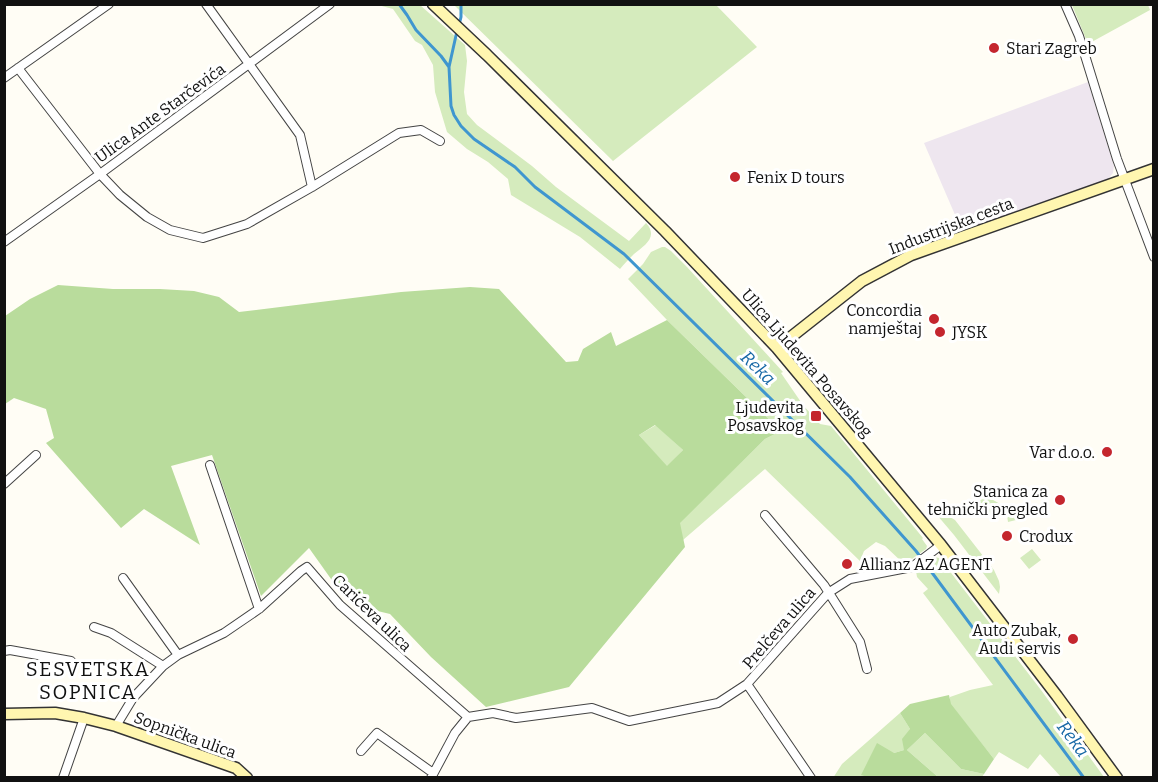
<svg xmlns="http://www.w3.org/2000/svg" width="1158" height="782" font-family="Bitter,serif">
<rect width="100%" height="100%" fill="#fffdf5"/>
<path fill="#eee6ef" d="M1088 82 1114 166 1113 173 1108 179 962 231 924 143Z"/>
<path fill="#d5ebbd" d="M378 5H420L465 45 467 61 464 92 467 114 477 125 532 166 556 187 629 241 646 223C659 237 644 246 634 254 629 259 624 264 620 269L580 237 511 195 508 179 488 162 467 149 447 132 435 92 433 65 422 45 415 41 393 9Z
M454 5H716L757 47 613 161Z
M1072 5H1148L1150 10 1088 44Z
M662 247H665L671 251 687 267 783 372 781 373 803 405 820 424 831 426 923 538 922 539 927 546 926 549 909 561 903 563 885 546 876 542 864 551 860 561 765 469 683 540 679 523 765 439 781 431 667 320 628 279 643 264 651 252Z
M656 425 683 450 667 467 639 435Z
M988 497C998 503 1012 509 1016 520L1008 522 1007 515 990 517 976 502Z
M945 514 955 520 994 570 999 581 1000 587 999 594 954 535 937 515Z
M1032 549 1041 560 1029 569 1020 558Z
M935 557 939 558 945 565 1041 690 1104 777H1061L1040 754 1028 769 999 752 994 759 950 704V697L970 690 993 685 923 593 928 589 917 577 916 571 920 567Z
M900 713 910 729 904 750 894 753 862 775 870 777 833 778 842 764Z
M925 733 961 769 984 774 982 777H938L907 750Z"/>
<path fill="#b9dc9c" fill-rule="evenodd" d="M58 285 113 289H160L194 291 219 297 239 312 401 292 470 287 499 289 566 362 578 361 583 349 611 332 616 346 667 320 781 431 765 439 680 523 685 547 569 687 486 707 431 657 390 614 361 607 341 593 309 548 261 596 212 455 171 466 200 545 144 509 121 528 46 443 54 438 46 409 14 398 5 404V316L30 299ZM655 425 683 450 667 466 639 435Z
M949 695 951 704 994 759 984 774 961 769 925 733 907 750 938 777 870 778 861 775 877 743 894 753 904 750 902 739 910 729 900 713 910 704Z"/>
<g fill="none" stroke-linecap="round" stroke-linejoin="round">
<path stroke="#3f96cf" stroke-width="3" d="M399 4 407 15 416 30 441 56 449 67 451 106 454 115 461 126 474 139 515 167 535 187 624 254 850 477 916 551 1084 778
M459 25 461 17V4
M449 67 457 31"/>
<defs>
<path id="street" d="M206 4 300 135 312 187
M1065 4 1079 36 1117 159 1154 257
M18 68 100 174 120 195 147 217 170 230 203 238 247 224 312 187 399 133 421 130 440 141
M4 78 109 4
M4 242 100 174 330 4
M210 465 259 609
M4 484 36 455
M765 515 824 585 860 642 867 669
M123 578 178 655
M94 627 111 633 163 666
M4 651 10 650 71 661
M747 684 811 778
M116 726 133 698 163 666 178 655 224 633 259 609 301 571 307 567 340 605 468 717
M361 751 377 733 433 773
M63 778 84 718
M431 778 455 733 468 717 493 713 516 718 592 708 629 721 718 703 747 684 828 593 850 579 912 567 941 545"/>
<path id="secondary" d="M433 4 487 55 665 231 777 348 941 545 1057 696 1117 778
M777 348 862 281 911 255 1154 169
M4 714 55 713 84 718 116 726 236 768 247 778"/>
</defs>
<use href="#street" stroke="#444" stroke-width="10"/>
<use href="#secondary" stroke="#333" stroke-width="13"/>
<use href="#street" stroke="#fff" stroke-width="8"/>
<use href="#secondary" stroke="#fff6b0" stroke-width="10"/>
</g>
<g fill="#c4262e" stroke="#fff" stroke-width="2">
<circle cx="994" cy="48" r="6"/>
<circle cx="735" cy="177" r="6"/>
<circle cx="934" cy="319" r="6"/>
<circle cx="940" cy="332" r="6"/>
<rect x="810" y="410" width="12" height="12" rx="3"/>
<circle cx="1107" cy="452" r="6"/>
<circle cx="1060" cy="500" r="6"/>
<circle cx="1007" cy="536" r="6"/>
<circle cx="847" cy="564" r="6"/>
<circle cx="1073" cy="639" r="6"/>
</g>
<g text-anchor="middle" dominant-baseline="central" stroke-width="6" stroke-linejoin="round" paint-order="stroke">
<g font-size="16" fill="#111" stroke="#fff" text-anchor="start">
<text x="1006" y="48">Stari Zagreb</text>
<text x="747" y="177">Fenix D tours</text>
<text x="922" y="310" text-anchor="end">Concordia<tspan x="922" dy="18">namještaj</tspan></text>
<text x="952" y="332">JYSK</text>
<text x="804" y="407" text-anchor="end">Ljudevita<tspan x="804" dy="18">Posavskog</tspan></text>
<text x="1095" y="452" text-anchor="end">Var d.o.o.</text>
<text x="1048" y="491" text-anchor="end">Stanica za<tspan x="1048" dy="18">tehnički pregled</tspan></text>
<text x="1019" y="536">Crodux</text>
<text x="859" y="564">Allianz AZ AGENT</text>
<text x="1061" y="630" text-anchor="end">Auto Zubak,<tspan x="1061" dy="18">Audi servis</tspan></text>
</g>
<g font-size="16" fill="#111" stroke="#fff">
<text transform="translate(160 113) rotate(-36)">Ulica Ante Starčevića</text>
<text transform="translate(951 226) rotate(-21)">Industrijska cesta</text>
<text transform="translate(807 363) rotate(49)">Ulica Ljudevita Posavskog</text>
<text transform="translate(372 613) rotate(44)">Carićeva ulica</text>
<text transform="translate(779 628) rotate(-49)">Prelčeva ulica</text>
<text transform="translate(185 735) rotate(20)">Sopnička ulica</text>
</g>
<g font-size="18" font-style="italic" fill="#1768a6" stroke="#fff">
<text transform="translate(758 368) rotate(44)">Reka</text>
<text transform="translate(1073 739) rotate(53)">Reka</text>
</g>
<g font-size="20" letter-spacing="1.5" fill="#111" stroke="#fff">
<text x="88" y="669">SESVETSKA<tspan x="88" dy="23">SOPNICA</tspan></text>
</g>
</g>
<rect width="1158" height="782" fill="none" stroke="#111111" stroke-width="12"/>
</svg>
